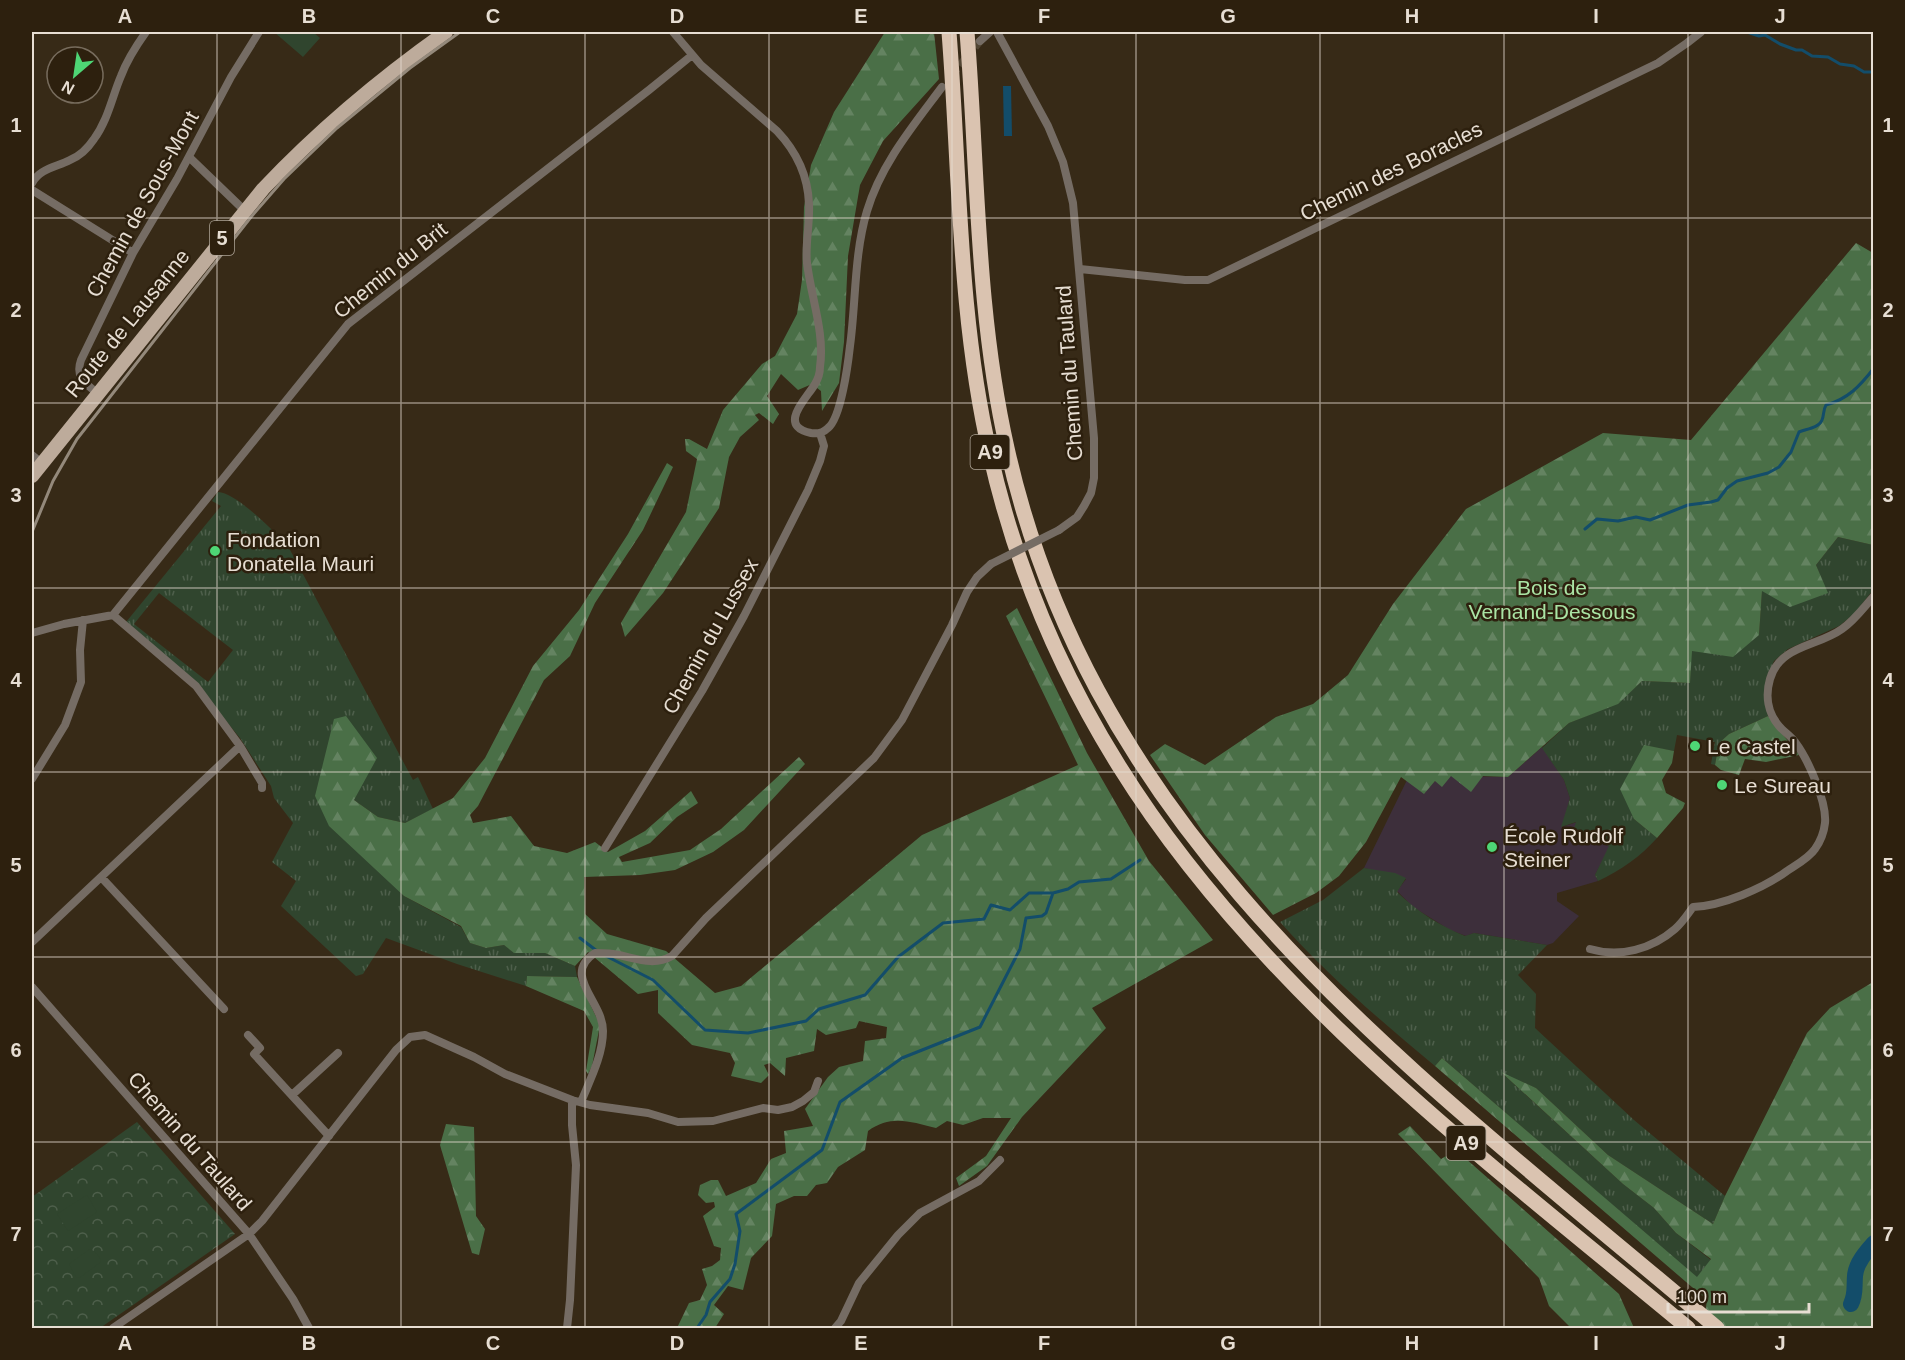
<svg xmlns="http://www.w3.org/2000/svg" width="1905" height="1360" font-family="Helvetica,sans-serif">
<defs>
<pattern id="grass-tufts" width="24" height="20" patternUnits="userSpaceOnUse" patternTransform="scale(1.5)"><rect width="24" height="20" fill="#30452e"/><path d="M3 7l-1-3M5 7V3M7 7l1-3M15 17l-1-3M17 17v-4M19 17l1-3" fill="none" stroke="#4e5f4b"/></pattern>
<pattern id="forest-firs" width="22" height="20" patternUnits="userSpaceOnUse" patternTransform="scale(1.5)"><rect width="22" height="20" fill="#4a6f47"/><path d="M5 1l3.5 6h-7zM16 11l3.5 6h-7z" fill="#648361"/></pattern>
<pattern id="park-crowns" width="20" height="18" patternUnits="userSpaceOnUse" patternTransform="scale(1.5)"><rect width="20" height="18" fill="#30452e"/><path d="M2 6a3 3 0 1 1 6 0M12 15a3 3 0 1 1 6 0" fill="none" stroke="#4e5f4b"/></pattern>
</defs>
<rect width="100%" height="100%" fill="#372a17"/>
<path fill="#3d2f3b" d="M1542 747 1564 780 1570 798 1562 827 1577 822 1574 832 1610 846 1595 875 1598 881 1557 893V901L1579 916 1553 943 1547 945 1474 933 1466 936 1450 930 1413 907 1397 891 1406 879 1364 868 1407 780 1424 793 1435 781 1451 776 1508 777Z"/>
<path fill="url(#grass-tufts)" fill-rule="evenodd" d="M218 492C237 493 276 533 289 548L413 780 418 777 433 809 405 823 378 817 354 800 315 796 404 896 461 927 470 943 486 948 504 945 515 953H545L575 966 577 977 527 976 526 986 457 964 386 938 363 974 356 976 281 906 296 881 272 862 293 823 274 798 271 786 240 738 190 677 122 627 221 506 212 501ZM159 593 233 650 208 682 134 624Z
M1838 537 1873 545V590L1854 614 1839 626 1788 649 1774 661 1766 679 1768 716 1729 734 1719 743 1715 765 1711 764 1715 742 1677 735 1674 751 1644 746 1634 819 1657 838C1641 856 1620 871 1598 881L1595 875 1609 846 1573 832 1576 822 1561 827 1570 798 1564 780 1542 748 1569 723 1618 703 1642 681 1690 683 1691 651 1759 635 1762 591 1827 593 1816 565Z
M1364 868 1395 873 1406 878 1397 892C1417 911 1440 926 1465 936L1474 933 1547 945 1518 975 1536 994 1535 1028 1634 1120 1725 1196 1713 1224 1608 1155 1536 1088 1503 1074 1623 1184 1654 1208 1676 1233 1711 1260 1697 1278 1442 1058 1435 1066C1381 1021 1327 975 1280 922L1323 900Z"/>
<path fill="url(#forest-firs)" d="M885 32H934L939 79 883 141 860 185 848 256 844 342 839 383 822 411 821 391 812 384 798 390 781 374 767 396 779 414 773 424 759 413 755 415 759 420 740 437 729 457 719 508 663 593 625 637 621 623 686 512 697 459 686 451 685 439H689L707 449 723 410 762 364 775 356 797 314 802 280 804 207 811 165 834 112Z
M1856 243 1873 253V545L1838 537 1816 565 1828 593 1790 607 1762 591 1759 635 1733 657 1692 651 1690 683 1642 681 1618 704 1569 723 1508 777 1483 776 1471 792 1451 776 1442 787 1435 781 1424 794 1401 777 1366 842 1339 876 1316 893 1273 915 1205 835 1150 755 1165 744 1205 765 1276 717 1313 704 1348 675 1393 604 1466 509 1603 433 1691 440Z
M667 463 673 467 643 530 595 603 570 656 544 680 478 806 470 815 473 823 511 816 534 846 567 853 595 842 608 852 645 831 691 791 698 803 677 817 650 843 619 857 622 862 690 850 721 829 799 757 805 764 744 830 713 852 675 870 640 875 584 877 585 914 607 934 666 951 715 993 741 986 922 835 1078 765 1006 616 1017 608 1087 753 1149 861 1213 940 1092 1008 1106 1028 1022 1117 987 1166 959 1186 956 1178 986 1156 1011 1118H983L963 1125 947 1121 936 1128C911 1122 891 1114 868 1131L865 1150 838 1167 827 1183 816 1185 807 1196H794L776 1204 772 1236 751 1258 743 1290 728 1286 714 1305 724 1314 715 1328H677L689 1303 700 1300 707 1285 702 1269 712 1266 720 1260 721 1248 714 1246 703 1216 715 1207 714 1202 706 1203 698 1195 700 1185 711 1180H718L726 1196 756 1183 771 1159 786 1153 784 1131 813 1126 805 1109 828 1077 839 1067 863 1061 865 1041 886 1038 887 1027 859 1021 856 1028 826 1035 817 1029 814 1051 786 1058 785 1076 770 1063 764 1065 769 1075 761 1083 731 1076 735 1063 730 1053 692 1045 658 1013V990L638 994 588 952 575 966 545 953H514L504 945 486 948 470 943 461 926 404 896 329 826 315 796 334 719 346 716 377 758 354 800 378 817 405 823 453 798 485 758 533 666 579 610 628 534Z
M1768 716 1799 755 1766 762 1745 759 1739 775 1721 770 1715 765 1719 743 1729 734Z
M1644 745 1674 751 1672 763 1662 780 1666 793 1685 803 1683 808 1657 838 1634 819 1620 789Z
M527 976 577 977 600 1025 592 1066 588 1074 586 1071 593 1027 584 1011 526 986Z
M1873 982V1328H1703L1707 1300 1435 1066 1442 1058 1697 1277 1711 1259 1676 1233 1654 1208 1623 1184 1501 1072 1536 1088 1608 1155 1713 1224 1725 1196 1807 1033 1830 1008Z
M446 1124 474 1127 476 1216 485 1229 479 1255 472 1253 440 1145Z
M1410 1126 1441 1159 1456 1150 1619 1294 1634 1328H1571L1549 1306 1539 1278 1398 1134Z"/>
<path fill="url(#park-crowns)" d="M137 1122 235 1234 100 1328H32V1197Z"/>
<path fill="#30452e" d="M274 32H313L320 38 303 57Z
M87 1195 97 1212 68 1231 57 1214Z
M90 1249C95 1251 101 1257 101 1262L79 1278 76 1277 69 1264Z"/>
<path fill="#134d6a" d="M1003 86H1011L1012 136H1004Z"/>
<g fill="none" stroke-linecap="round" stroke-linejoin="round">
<path stroke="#134d6a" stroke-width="3" d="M1747 32 1759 36 1765 35 1780 44 1796 50H1802L1812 56 1828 57 1840 64 1854 66 1864 72H1874
M1585 529 1597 519 1618 521 1636 517 1650 520 1688 505 1711 502 1718 500 1727 488 1737 481 1768 473 1779 467 1791 452 1799 432C1806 429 1819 428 1822 420 1824 416 1823 410 1826 405 1848 399 1860 386 1874 368
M580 938 597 951
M606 956 653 980 705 1030 748 1033 806 1021 819 1009 865 995 898 957 943 923 984 919 991 905 1010 910 1029 893H1053L1068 889 1079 882 1111 879 1140 860
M697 1328 706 1315 710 1302 730 1279 735 1264 740 1231 736 1214 822 1150 840 1102 902 1058 980 1027 1020 949 1026 918 1042 916 1046 913 1053 893"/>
<path stroke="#134d6a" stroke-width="16" d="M1851 1304C1856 1294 1854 1287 1855 1276 1856 1263 1866 1252 1874 1243"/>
<path stroke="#514533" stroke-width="8" stroke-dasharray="8 4" stroke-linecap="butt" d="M952 75 980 41"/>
<path stroke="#756c64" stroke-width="8" d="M673 32 701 65 777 131C796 151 808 176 809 204 810 224 805 244 807 263 811 297 825 333 820 367 820 373 818 379 815 384 808 397 776 426 811 433 817 434 823 433 828 428 841 418 848 364 850 346 856 302 854 254 867 211 881 164 913 126 942 87
M997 32 1048 126 1063 162 1073 203 1094 438V478L1091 493 1084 506 1077 517 1059 530
M980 41 990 32
M189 157 244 210
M32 183C40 168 57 167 70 160 80 156 88 148 94 139 108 120 112 97 121 76 127 60 136 46 146 32
M32 190 133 253
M1080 269 1185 280H1208L1658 63 1687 43 1701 32
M97 393C85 383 75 377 81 360L133 253 177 179 231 77 259 32
M32 455 42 463
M113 615 348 324 649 90 691 56
M113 615 196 686 240 746 262 783V788
M32 633 64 624 113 615
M32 779 65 725 81 682 80 650 83 620
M605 848 702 691 744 616 808 490 820 461 824 446 820 433
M101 877 224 1009
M32 942 240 746
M1590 949C1620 958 1652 949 1675 929 1682 923 1688 914 1693 907 1722 906 1764 888 1787 871 1796 865 1809 858 1815 849 1820 842 1824 832 1825 823 1827 802 1808 759 1795 742 1791 736 1784 732 1779 726 1768 713 1765 696 1770 679 1780 645 1817 647 1842 629 1855 620 1864 607 1874 596
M32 987 249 1234 293 1299 309 1328
M248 1035 260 1048 254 1054 329 1136
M292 1095 338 1053
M581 1102C590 1080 603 1055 603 1031 603 1001 561 975 595 953 603 953 611 953 619 955 638 959 654 966 672 956L706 918 874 758 902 720 952 625 967 592 977 577 991 564
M113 1328 249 1234 262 1221 396 1050 410 1037 425 1035 474 1057 505 1074 572 1100 590 1105 648 1113 678 1122 713 1121 763 1108 778 1110 792 1107 803 1101 814 1092 818 1081
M567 1328 570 1300 576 1165 572 1125V1100
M835 1328 841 1321 859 1283 898 1235 920 1213 979 1181 1000 1160"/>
<path stroke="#bdab9b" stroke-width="14" d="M32 476 263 189C318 131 381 78 446 32"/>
<path stroke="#dac3b0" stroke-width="15" d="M949 32C960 173 958 316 990 454 1015 565 1059 670 1119 766 1259 991 1487 1161 1688 1328
M967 32C978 171 976 311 1007 448 1097 851 1422 1077 1717 1328"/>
<path stroke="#94897b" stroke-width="3" d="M32 532 53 481 77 439 251 217 284 179 337 128 410 68 460 32"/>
<path stroke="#756c64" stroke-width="8" d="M991 564 1059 530"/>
</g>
<path fill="none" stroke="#e7ded3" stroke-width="1.5" stroke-opacity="0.55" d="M217 32V1328M401 32V1328M585 32V1328M769 32V1328M952 32V1328M1136 32V1328M1320 32V1328M1504 32V1328M1688 32V1328M32 218H1874M32 403H1874M32 588H1874M32 772H1874M32 957H1874M32 1142H1874"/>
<g fill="#4ed675" stroke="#2d200e" stroke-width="2">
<circle cx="215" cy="551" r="6"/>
<circle cx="1695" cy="746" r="6"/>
<circle cx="1722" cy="785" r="6"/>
<circle cx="1492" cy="847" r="6"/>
</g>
<g text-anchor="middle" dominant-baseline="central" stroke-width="5" stroke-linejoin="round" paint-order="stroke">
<g fill="#2d200e" stroke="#afa598" stroke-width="1.5">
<rect x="210" y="221" width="24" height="34" rx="4.5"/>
<rect x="970.5" y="435" width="39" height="34" rx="4.5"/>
<rect x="1446.5" y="1126" width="39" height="34" rx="4.5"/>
</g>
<g font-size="20" font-weight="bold" fill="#e7ded3">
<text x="222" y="238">5</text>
<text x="990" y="452">A9</text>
<text x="1466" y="1143">A9</text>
</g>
<g font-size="21" fill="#e7ded3" stroke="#2d200e">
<text transform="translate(1391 171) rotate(-26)">Chemin des Boracles</text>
<text transform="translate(142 204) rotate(-61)">Chemin de Sous-Mont</text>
<text transform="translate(390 270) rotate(-39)">Chemin du Brit</text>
<text transform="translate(127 323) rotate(-51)">Route de Lausanne</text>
<text transform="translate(1069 373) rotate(-94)">Chemin du Taulard</text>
<text transform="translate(710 636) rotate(-61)">Chemin du Lussex</text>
<text transform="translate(190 1141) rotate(49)">Chemin du Taulard</text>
</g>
<g font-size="21" fill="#e7ded3" stroke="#2d200e" text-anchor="start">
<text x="227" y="539">Fondation<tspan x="227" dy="24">Donatella Mauri</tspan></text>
<text x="1707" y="746">Le Castel</text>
<text x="1734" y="785">Le Sureau</text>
<text x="1504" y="835">École Rudolf<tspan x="1504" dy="24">Steiner</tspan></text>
</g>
<g font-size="21" fill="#aae4a4" stroke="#2d200e">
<text x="1552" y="587">Bois de<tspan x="1552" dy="24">Vernand-Dessous</tspan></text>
</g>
</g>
<rect width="1905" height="1360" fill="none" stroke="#2d200e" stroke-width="66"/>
<g transform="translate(75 75) rotate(209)"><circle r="28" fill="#2d200e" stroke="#776c5d" stroke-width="1.5"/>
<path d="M0-4.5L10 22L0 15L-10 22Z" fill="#4ed675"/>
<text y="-9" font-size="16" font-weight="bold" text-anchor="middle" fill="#e7ded3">N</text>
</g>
<path d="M1668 1303v9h141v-9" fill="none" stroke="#e7ded3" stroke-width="3"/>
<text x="1677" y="1303" font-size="18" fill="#e7ded3" stroke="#2d200e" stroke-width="4.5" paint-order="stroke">100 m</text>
<rect x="33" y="33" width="1839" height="1294" fill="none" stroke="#e7ded3" stroke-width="2"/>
<g font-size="20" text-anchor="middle" font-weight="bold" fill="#e7ded3">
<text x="125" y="23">A</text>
<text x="309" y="23">B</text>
<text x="493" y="23">C</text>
<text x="677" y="23">D</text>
<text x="861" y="23">E</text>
<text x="1044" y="23">F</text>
<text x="1228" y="23">G</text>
<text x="1412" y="23">H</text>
<text x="1596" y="23">I</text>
<text x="1780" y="23">J</text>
<text x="16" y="132">1</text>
<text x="1888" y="132">1</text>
<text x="16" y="317">2</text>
<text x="1888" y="317">2</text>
<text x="16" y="502">3</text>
<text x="1888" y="502">3</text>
<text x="16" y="687">4</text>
<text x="1888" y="687">4</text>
<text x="16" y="872">5</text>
<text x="1888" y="872">5</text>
<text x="16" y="1057">6</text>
<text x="1888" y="1057">6</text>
<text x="16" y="1241">7</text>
<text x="1888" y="1241">7</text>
<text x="125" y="1350">A</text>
<text x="309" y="1350">B</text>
<text x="493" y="1350">C</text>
<text x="677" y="1350">D</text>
<text x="861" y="1350">E</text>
<text x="1044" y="1350">F</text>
<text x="1228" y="1350">G</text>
<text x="1412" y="1350">H</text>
<text x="1596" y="1350">I</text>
<text x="1780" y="1350">J</text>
</g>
</svg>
